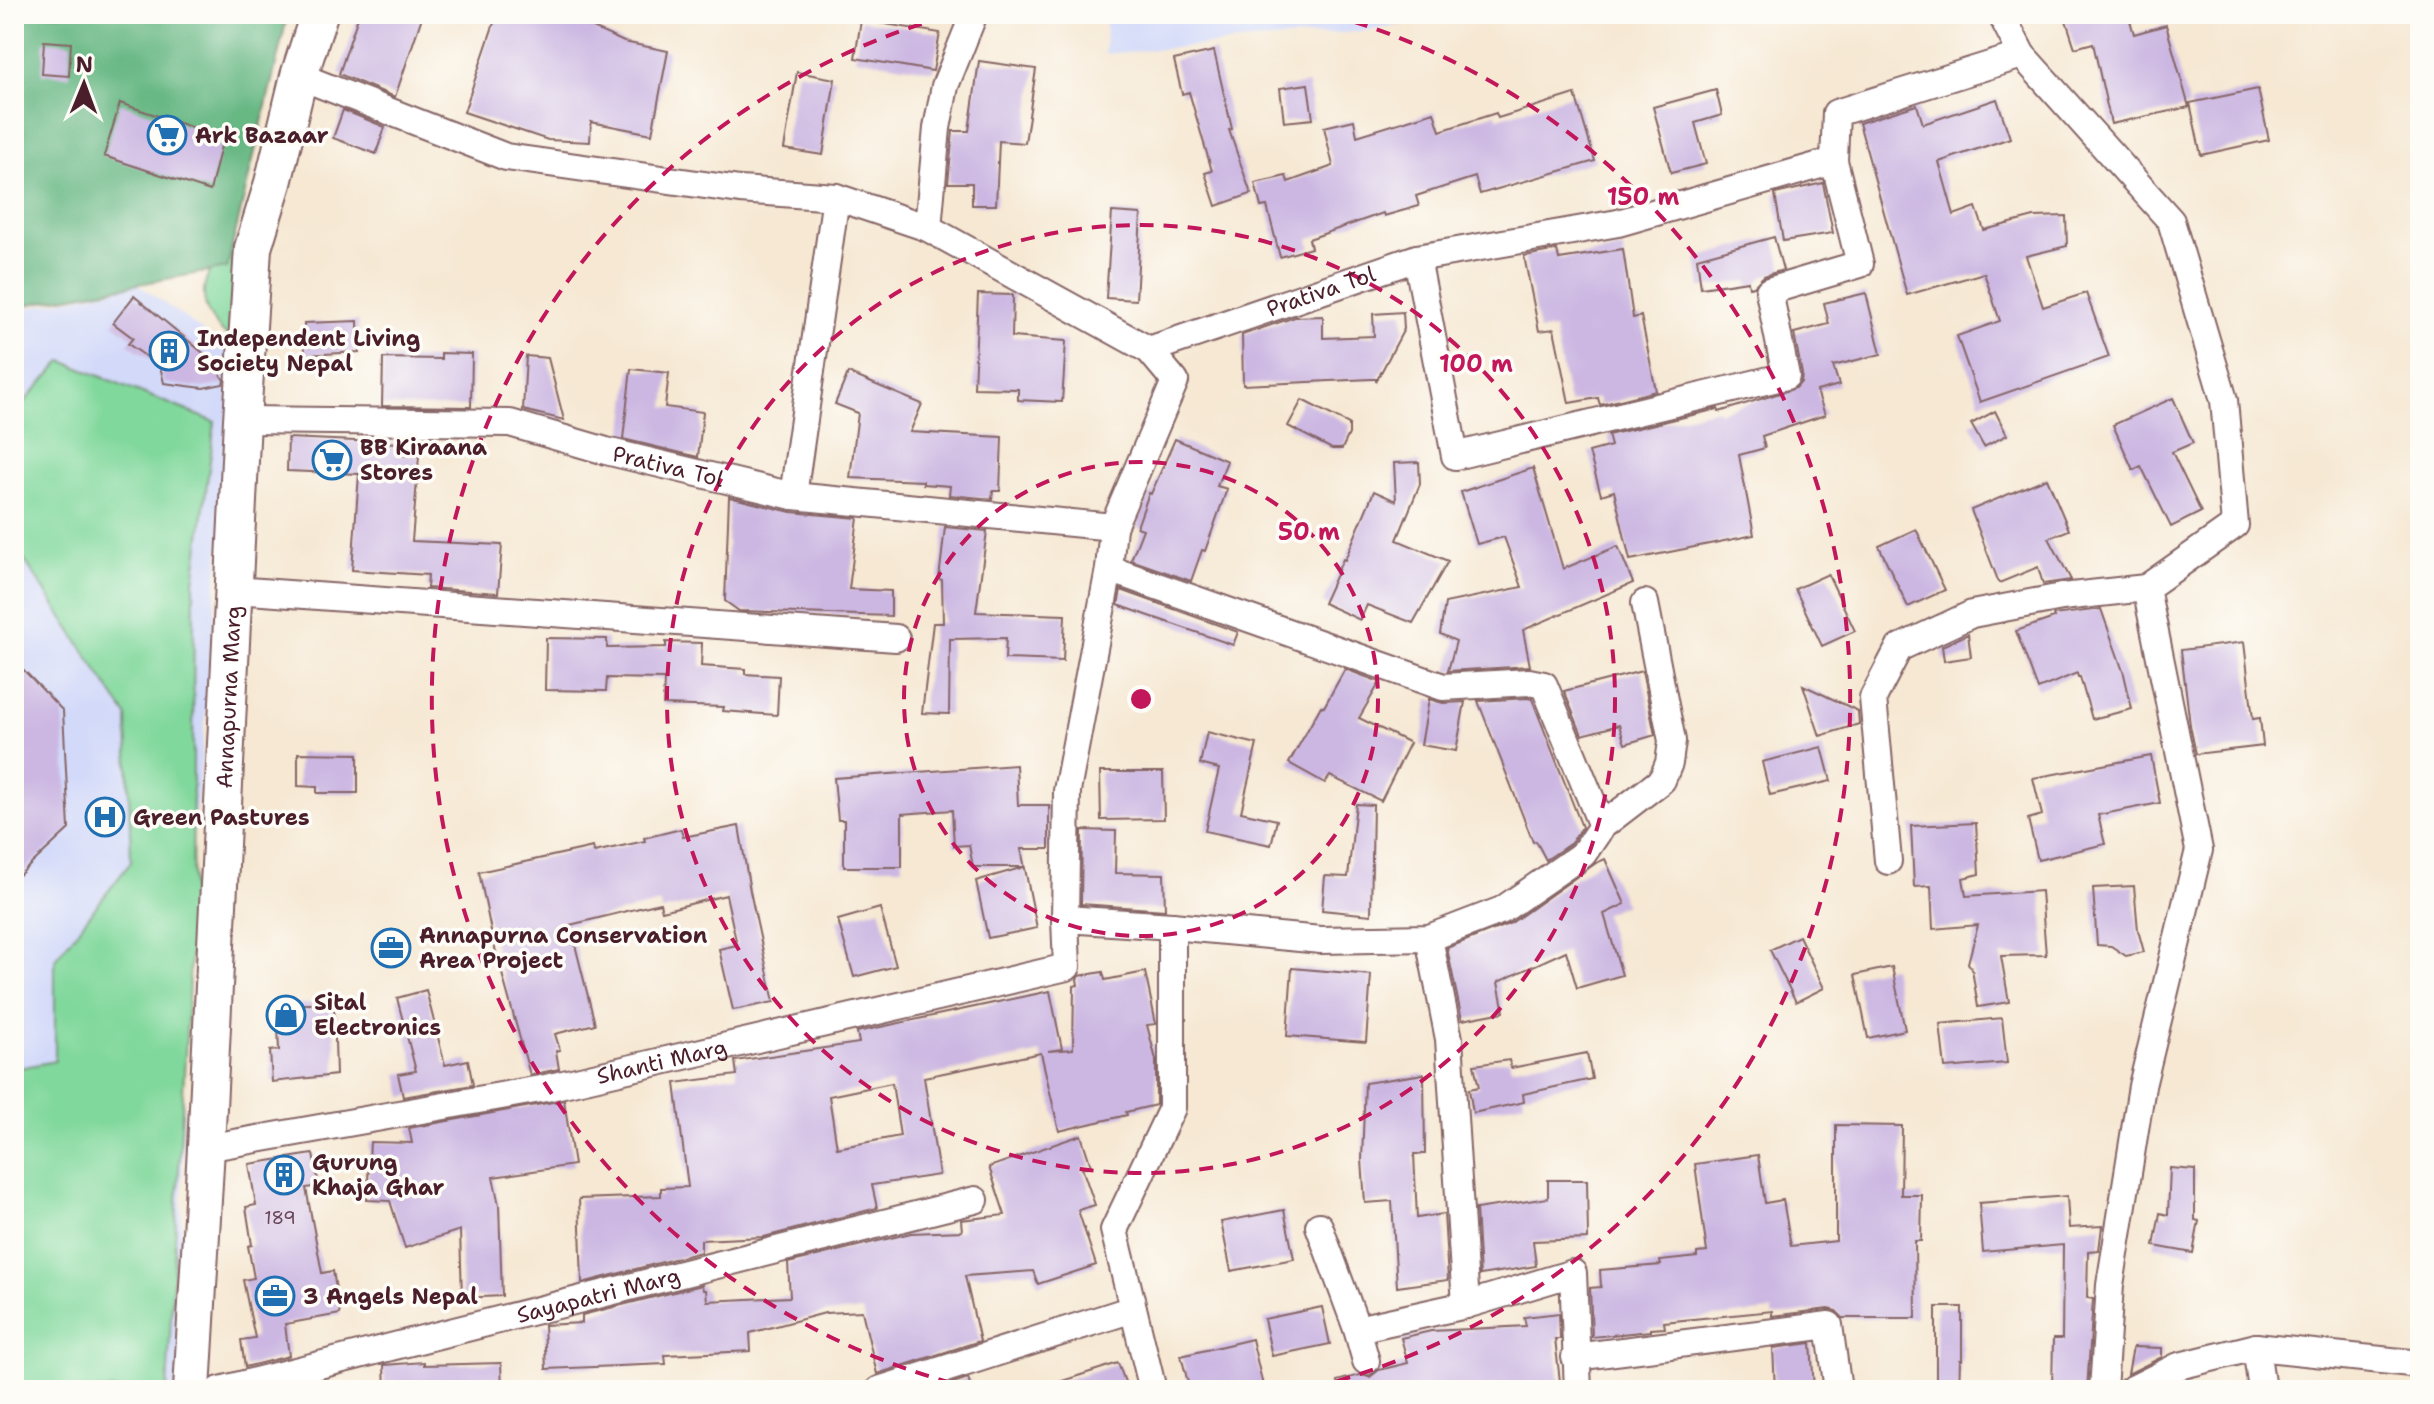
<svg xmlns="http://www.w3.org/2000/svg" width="2434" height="1404" font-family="'Shantell Sans',sans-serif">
<rect width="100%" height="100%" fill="#fdfcf7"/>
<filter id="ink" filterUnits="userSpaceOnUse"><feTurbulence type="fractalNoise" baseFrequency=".0125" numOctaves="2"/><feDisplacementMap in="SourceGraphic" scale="16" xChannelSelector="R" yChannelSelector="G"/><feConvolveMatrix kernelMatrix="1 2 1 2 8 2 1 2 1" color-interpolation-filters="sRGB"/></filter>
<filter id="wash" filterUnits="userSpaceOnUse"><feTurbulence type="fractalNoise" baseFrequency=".006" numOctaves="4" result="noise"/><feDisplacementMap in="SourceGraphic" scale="32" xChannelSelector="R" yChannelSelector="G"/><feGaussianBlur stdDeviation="1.8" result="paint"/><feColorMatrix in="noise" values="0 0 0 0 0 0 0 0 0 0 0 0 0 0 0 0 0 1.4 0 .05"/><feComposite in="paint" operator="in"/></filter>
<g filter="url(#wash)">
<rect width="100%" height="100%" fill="#f6e8d3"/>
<path fill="#d2d9f9" d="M1106 14H1455L1365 31 1105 54Z
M139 285 236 355 203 742 188 892 178 1390H14V311Z"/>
<path fill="#81d89c" stroke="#667c64" stroke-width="2" d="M235 247 230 338C193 311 196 269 235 247Z
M62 361 215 422 194 582 192 926 167 1390H14V1069L55 1061V959L131 862 127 716 14 544V413Z"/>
<path fill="#68b884" stroke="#596c58" stroke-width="2" d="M14 14H288L227 268 14 307Z"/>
<g id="blocks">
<path fill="#ccb7e2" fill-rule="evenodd" d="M359 14H423L395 97 339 74Z
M497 14H586L582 23 624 42 668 51 652 134 591 122 590 142 548 140 464 112Z
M2064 14H2128L2134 34 2166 25 2189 107 2111 124 2093 43 2075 48Z
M861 20 940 33 933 71 855 58Z
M44 41 71 43 69 76 42 74Z
M1214 51 1232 129 1229 130 1251 194 1216 206 1205 173 1212 171 1189 92 1182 94 1174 60Z
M979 61 1036 69 1025 143 999 141 996 205H972V183H948L953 131H969Z
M797 72 835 79 823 155 784 149Z
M1308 84 1313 119 1284 122 1280 88Z
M2258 89 2269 140 2201 155 2190 103Z
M1716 90 1722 115 1695 123 1706 164 1671 173 1653 107Z
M1575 94 1595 161 1480 194 1475 177 1416 196 1419 206 1384 216 1383 213 1309 239 1311 248 1280 257 1267 206 1261 207 1255 183 1286 176 1288 182 1333 166 1324 127 1354 120 1357 136 1434 112 1440 131 1496 113 1498 118Z
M1997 99 2010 138 1939 162 1954 215 1976 207 1984 230 2034 217 2066 216 2067 246 2026 256 2043 307 2086 293 2109 357 1980 402 1957 336 2000 321 1984 273 1907 295 1859 123 1917 105 1923 124Z
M120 103 223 138 210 191 104 156Z
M343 110 385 127 376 154 333 138Z
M1823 183 1833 233 1783 241 1775 194Z
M1112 212 1141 214 1136 300 1106 298Z
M1774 237 1783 270 1764 276 1754 286 1749 287 1748 281 1701 288 1697 258Z
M1623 249 1633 318 1641 316 1656 391 1600 405 1598 398 1569 403 1554 329 1539 331 1524 256 1557 250 1559 259Z
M1866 293 1881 354 1833 366 1839 385 1817 391 1825 415 1762 436 1765 448 1739 455 1754 535 1630 560 1614 491 1601 495 1589 452 1611 446 1608 435 1718 409 1719 412 1796 388 1801 382 1802 374 1794 333 1829 324 1824 303Z
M978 294 1013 295 1012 337 1066 341 1062 402 1018 400V389L974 388Z
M134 296 208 357 224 380 223 384 203 388 164 383 160 366 128 344 133 338 113 323Z
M1403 312 1404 329 1376 382V379H1371L1243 385 1242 335 1295 317 1323 316V338L1374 336 1373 314Z
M358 321 359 352 305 355 304 323Z
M441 353 472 354 471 407 382 406 383 358 441 359Z
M526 356 548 358 564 420 523 410Z
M631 369 669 373 665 407 703 412 698 457 623 439Z
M848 373 922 404 910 432 1002 437 1000 491H993L992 499 949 495 950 486 923 484V481L850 478 858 413 835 404Z
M2173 398 2193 443 2172 452 2201 512 2171 527 2141 466 2133 470 2113 425Z
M1302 400 1349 424V434L1342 449H1332L1288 426Z
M1995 411 2007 435 1984 447 1971 424Z
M288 438 400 443 399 455 419 456 412 541 502 545 498 593 427 588 428 575 352 570 359 474 287 471Z
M1175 439 1227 461 1217 486 1227 489 1205 551 1202 550 1191 581 1131 560 1143 529 1137 527 1149 493 1151 494Z
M1419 462 1420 484 1397 540 1448 561 1413 623 1367 605 1360 620 1323 603 1343 559 1345 560 1374 491 1396 501 1394 463Z
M1533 468 1563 569 1618 546 1633 583 1523 630 1530 666 1448 671 1456 641 1440 634 1445 603 1522 587 1504 537 1477 544 1461 492Z
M2047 478 2069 530 2049 538 2071 580 2043 584 2038 567 1999 583 1971 510Z
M729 497 791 512 858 518 849 589 891 591V616L739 611 725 601Z
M945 527 987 531 976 612 1065 615 1063 661 1005 659 1006 638 950 639 949 714 922 713 933 623H943L942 580 939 579Z
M1916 529 1945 590 1908 607 1879 546Z
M1828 574 1855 631 1822 646 1795 589Z
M1121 590 1238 632 1233 645 1118 605Z
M2101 609 2124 674 2132 709 2092 719 2080 677H2078L2077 673 2038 689 2016 631 2054 618 2053 615Z
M1968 634 1971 657 1944 661 1942 646Z
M546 638 607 639V648L666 647V642L702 643 701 666 745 669V674L779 676 777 715 723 711 724 707 663 705 664 679 607 678 606 691 545 690Z
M2244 642 2253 719 2260 718 2263 746 2196 754 2190 725 2181 650Z
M14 660 63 711 69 829 14 880Z
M1345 669 1380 682 1359 718 1410 743 1381 801 1330 776 1325 783 1289 763 1321 706 1324 707Z
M1642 671 1655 735 1625 744 1619 725 1582 735 1564 691Z
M1803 685 1858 711 1859 724 1820 736Z
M1528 698 1532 699 1582 827 1571 843 1546 860 1536 841 1533 842 1478 701Z
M1429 699 1443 703 1465 702 1456 751 1421 745Z
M1207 732 1257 744 1241 812 1277 820 1271 845 1205 831 1219 769 1200 764Z
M1822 747 1831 781 1770 795 1762 762Z
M298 753 358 754V793H317V787L298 786Z
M2151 756 2160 803 2098 815 2105 844 2038 860 2028 819 2042 815 2033 778Z
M1016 765 1018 805H1049V849H1021L1037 928 988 938 976 881 1024 867H973L969 845 954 846 952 810 902 814V867H844V820H838L834 778Z
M1100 772H1163L1164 819 1101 820Z
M1356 804 1373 805 1371 915 1322 910 1325 876 1348 877Z
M1976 823 1979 874 1963 878 1966 896 2041 891 2046 955 2001 956 2009 1002 1978 1007 1972 969 1968 963 1978 925 1933 929 1931 886 1914 887 1911 826Z
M739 826 750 891 774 1002 733 1010 719 949 737 945 726 895 662 911 660 903 570 925 595 1024 555 1034 560 1050 556 1051 559 1069 530 1075 493 941 479 872 593 847 594 852 645 841 644 838 681 829 683 837Z
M1082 830 1116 831 1115 873 1164 874 1165 910 1081 904Z
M1605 859 1625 904 1604 914 1622 975 1577 988 1566 951 1498 982 1504 1012 1462 1020 1447 948 1511 923 1596 863Z
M2134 886 2138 930 2144 952 2126 956 2111 946 2097 945 2093 888Z
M880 908 896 966 854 977 838 920Z
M1799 936 1824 988 1796 1002 1770 950Z
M1892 967 1905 1030 1868 1038 1855 975Z
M1292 968 1371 975 1366 1042 1287 1036Z
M1103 972 1105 980 1145 972 1156 1024 1147 1025 1156 1060V1105L1126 1112 1127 1115 1059 1131 1041 1053 924 1077 939 1175 872 1185 877 1208 764 1237 701 1240V1252L582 1283 579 1199 661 1196V1188L688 1187 675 1083 737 1075 735 1061 859 1043 857 1032 1050 991 1062 1049 1048 1051 1073 1049 1074 986 1078 985 1077 979 1079 976ZM892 1083 900 1136 837 1148 829 1096Z
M426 990 445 1065 468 1060 473 1085 403 1097 398 1074 416 1071 397 998Z
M277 1004H334L336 1075 272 1082 270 1051 279 1050Z
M2002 1018 2007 1063 1945 1068 1940 1024Z
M1587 1053 1592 1079 1523 1094 1524 1102 1473 1113 1469 1089 1479 1087 1474 1065 1509 1060 1511 1068Z
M1424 1074 1425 1154H1414L1417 1218 1444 1214 1448 1280 1397 1287 1392 1201 1365 1203 1362 1160 1365 1083Z
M564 1100 574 1165 493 1177 499 1205 502 1296 462 1298 460 1230 405 1248 390 1201 367 1200 370 1142 412 1143 409 1128Z
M1836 1125 1902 1126 1901 1195H1922L1921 1241H1915L1916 1318H1843L1836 1311 1828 1309 1772 1316V1311L1664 1322 1665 1328 1650 1329V1331L1592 1337 1590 1288 1601 1287 1600 1270 1661 1265 1660 1261 1697 1257V1253L1707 1252 1695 1164 1758 1155 1765 1203 1783 1200 1791 1246 1836 1241Z
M1081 1135 1091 1166 1082 1168 1095 1205 1078 1210 1096 1265 1038 1284 1033 1271 965 1276 980 1341 877 1374 862 1311 825 1313 750 1333 751 1351 665 1355 666 1364 546 1369 544 1325 582 1323V1315L702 1285 703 1290H706L707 1301 790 1297 788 1263 911 1233 962 1231 961 1220 1005 1215 989 1167Z
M313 1154 319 1186 306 1188 322 1273 333 1271 340 1314 285 1324 289 1356 245 1367 241 1340 255 1338 243 1280 254 1278 248 1246 252 1245 246 1207 256 1205 249 1164Z
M2170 1168 2195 1170V1220L2199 1221 2193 1253 2154 1246 2160 1213 2168 1215Z
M1548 1180H1587L1588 1239 1533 1241 1536 1266 1480 1275 1476 1209 1548 1198Z
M2067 1196 2069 1228 2102 1226 2099 1250 2088 1251 2087 1298 2093 1299 2087 1390H2052L2053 1339H2062L2063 1245 1983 1252 1979 1203Z
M1284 1210 1294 1259 1231 1271 1221 1222Z
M1322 1307 1330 1344 1272 1356 1264 1319Z
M1936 1307H1962V1360H1960L1959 1390H1936Z
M1559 1313 1560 1339H1555L1561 1390H1527L1526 1384 1447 1390H1338L1337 1381 1360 1375 1370 1377 1379 1370 1408 1363 1401 1338 1431 1331 1526 1326 1524 1317Z
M1252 1339 1264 1390H1190L1181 1356Z
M1811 1343 1814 1390H1775L1773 1348Z
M2133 1347 2162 1348V1357L2128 1374Z
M424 1362V1365L501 1363 502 1390H385L384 1365Z
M1118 1363 1128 1390H1051L1050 1385Z
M968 1378 972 1390H932Z"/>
</g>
</g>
<g filter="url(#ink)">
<use href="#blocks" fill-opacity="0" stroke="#866566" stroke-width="2"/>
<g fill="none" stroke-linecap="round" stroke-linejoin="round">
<defs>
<g id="minor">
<path d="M2001 14 2022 55 2171 221 2224 400 2235 525 2146 588 2199 850 2142 1086 2110 1285 2103 1390"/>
<path id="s1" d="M299 76 506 157 740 190 836 197 928 228 1149 350 1417 258 1618 223 1834 161"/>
<path d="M928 228 937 128 945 86 974 14"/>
<path d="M1417 258 1455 456 1786 376 1769 291 1860 264 1834 161 1836 113 2022 55"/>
<path id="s2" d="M242 420 510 423 606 451 793 496 836 197"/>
<path d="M793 496 1113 527 1175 381 1149 350"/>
<path d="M1109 569 1443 687 1529 682 1544 685 1602 826"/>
<path d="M234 590 896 638"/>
<path d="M1888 861 1873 698 1899 648 1972 614 2062 597 2146 588"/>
<path d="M1065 919 1172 926 1321 940 1429 938 1502 910 1583 854 1602 826 1662 780 1669 763 1672 741 1645 603"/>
<path d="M1429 938 1449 1039 1466 1305"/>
<path id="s3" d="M206 1148 546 1088 1067 967 1065 919 1067 791 1109 569 1113 527"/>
<path d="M1319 1226 1357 1329 1366 1361"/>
<path d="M1357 1329 1466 1305 1573 1273 1578 1390"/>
<path d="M2256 1347 2262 1390"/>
<path d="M1575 1357 1829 1325 1838 1390"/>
<path id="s4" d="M220 1390 975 1200"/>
<path d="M879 1390 1133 1309"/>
<path d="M1153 1390 1114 1230 1172 1108V926"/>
<path d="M2131 1390 2179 1366 2256 1347 2420 1364"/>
</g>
<g id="secondary">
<path id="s5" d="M192 1390 206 1148 242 420 253 248 273 183 299 76 319 14"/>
</g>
</defs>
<use href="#minor" stroke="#866566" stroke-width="30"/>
<use href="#secondary" stroke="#866566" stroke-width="40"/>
<use href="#minor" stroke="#fff" stroke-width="26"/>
<use href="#secondary" stroke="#fff" stroke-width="36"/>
</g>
</g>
<g fill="none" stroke="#c2185b" stroke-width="4" stroke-dasharray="14 10">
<circle cx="1141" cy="699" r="237"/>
<circle cx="1141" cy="699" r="474"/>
<path d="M975 1389A710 710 0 0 1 951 15M1331 15A710 710 0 0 1 1307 1389"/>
</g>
<defs>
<symbol id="supermarket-ring" viewBox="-11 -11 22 22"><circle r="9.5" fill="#fdfcf7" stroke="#1f6fb2" stroke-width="1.5"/><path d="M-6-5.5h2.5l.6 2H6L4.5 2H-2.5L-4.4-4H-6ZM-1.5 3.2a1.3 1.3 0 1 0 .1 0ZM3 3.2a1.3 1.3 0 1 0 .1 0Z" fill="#1f6fb2"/></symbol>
<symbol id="building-ring" viewBox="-11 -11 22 22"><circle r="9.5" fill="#fdfcf7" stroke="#1f6fb2" stroke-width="1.5"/><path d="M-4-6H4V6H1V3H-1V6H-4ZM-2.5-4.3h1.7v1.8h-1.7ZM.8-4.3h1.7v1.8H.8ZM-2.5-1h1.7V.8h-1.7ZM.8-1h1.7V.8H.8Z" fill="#1f6fb2"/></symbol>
<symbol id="hospital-ring" viewBox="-11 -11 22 22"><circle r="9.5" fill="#fdfcf7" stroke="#1f6fb2" stroke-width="1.5"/><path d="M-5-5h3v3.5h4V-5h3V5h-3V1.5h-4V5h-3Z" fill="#1f6fb2"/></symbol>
<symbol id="office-ring" viewBox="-11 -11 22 22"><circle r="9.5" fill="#fdfcf7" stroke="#1f6fb2" stroke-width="1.5"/><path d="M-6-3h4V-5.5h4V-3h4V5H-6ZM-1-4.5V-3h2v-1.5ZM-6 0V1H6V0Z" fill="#1f6fb2"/></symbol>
<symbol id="shop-ring" viewBox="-11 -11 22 22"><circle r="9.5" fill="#fdfcf7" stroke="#1f6fb2" stroke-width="1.5"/><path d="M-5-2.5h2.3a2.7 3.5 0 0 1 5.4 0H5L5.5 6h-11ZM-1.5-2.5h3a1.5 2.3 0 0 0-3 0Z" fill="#1f6fb2"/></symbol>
</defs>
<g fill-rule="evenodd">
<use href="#supermarket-ring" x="145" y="113" width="44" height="44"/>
<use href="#building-ring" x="147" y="329" width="44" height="44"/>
<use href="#supermarket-ring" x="310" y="438" width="44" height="44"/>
<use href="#hospital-ring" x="83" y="795" width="44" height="44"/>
<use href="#office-ring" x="369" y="926" width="44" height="44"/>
<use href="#shop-ring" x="264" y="993" width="44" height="44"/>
<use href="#building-ring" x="262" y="1153" width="44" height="44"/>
<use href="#office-ring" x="253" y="1274" width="44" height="44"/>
</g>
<g text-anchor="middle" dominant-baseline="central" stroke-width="7" stroke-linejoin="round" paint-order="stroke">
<g font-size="18" fill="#6a4559">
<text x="280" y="1218">189</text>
</g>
<g font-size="22" font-weight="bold" fill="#4a1f2b" stroke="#fdfcf7" text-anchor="start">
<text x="195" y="135">Ark Bazaar</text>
<text x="197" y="338">Independent Living<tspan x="197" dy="25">Society Nepal</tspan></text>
<text x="360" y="447">BB Kiraana<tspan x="360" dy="25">Stores</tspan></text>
<text x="133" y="817">Green Pastures</text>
<text x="419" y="935">Annapurna Conservation<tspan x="419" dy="25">Area Project</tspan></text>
<text x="314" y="1002">Sital<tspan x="314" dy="25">Electronics</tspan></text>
<text x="312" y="1162">Gurung<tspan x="312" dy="25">Khaja Ghar</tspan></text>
<text x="303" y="1296">3 Angels Nepal</text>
</g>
<g font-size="22" fill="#4a1f2b" stroke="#fdfcf7">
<text stroke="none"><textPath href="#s1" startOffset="1086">Prativa Tol</textPath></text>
<text stroke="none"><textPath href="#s2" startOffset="432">Prativa Tol</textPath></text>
<text stroke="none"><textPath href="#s5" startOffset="694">Annapurna Marg</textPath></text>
<text stroke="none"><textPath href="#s3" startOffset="464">Shanti Marg</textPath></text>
<text stroke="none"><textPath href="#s4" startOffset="390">Sayapatri Marg</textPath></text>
</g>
</g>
<circle cx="1141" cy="699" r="12" fill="#c2185b" stroke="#fdfcf7" stroke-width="4"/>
<g font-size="24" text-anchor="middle" font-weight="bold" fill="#c2185b" stroke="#fdfcf7" stroke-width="7" stroke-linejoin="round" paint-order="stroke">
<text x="1643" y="205">150 m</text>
<text x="1476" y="372">100 m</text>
<text x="1309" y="540">50 m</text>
</g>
<rect width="2434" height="1404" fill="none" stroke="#fdfcf7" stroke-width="48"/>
<g transform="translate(84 84) rotate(1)" stroke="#fdfcf7" stroke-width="6" paint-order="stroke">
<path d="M0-6L14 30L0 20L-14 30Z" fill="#4a1f2b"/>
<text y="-12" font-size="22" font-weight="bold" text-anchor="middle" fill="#4a1f2b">N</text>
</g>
</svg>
